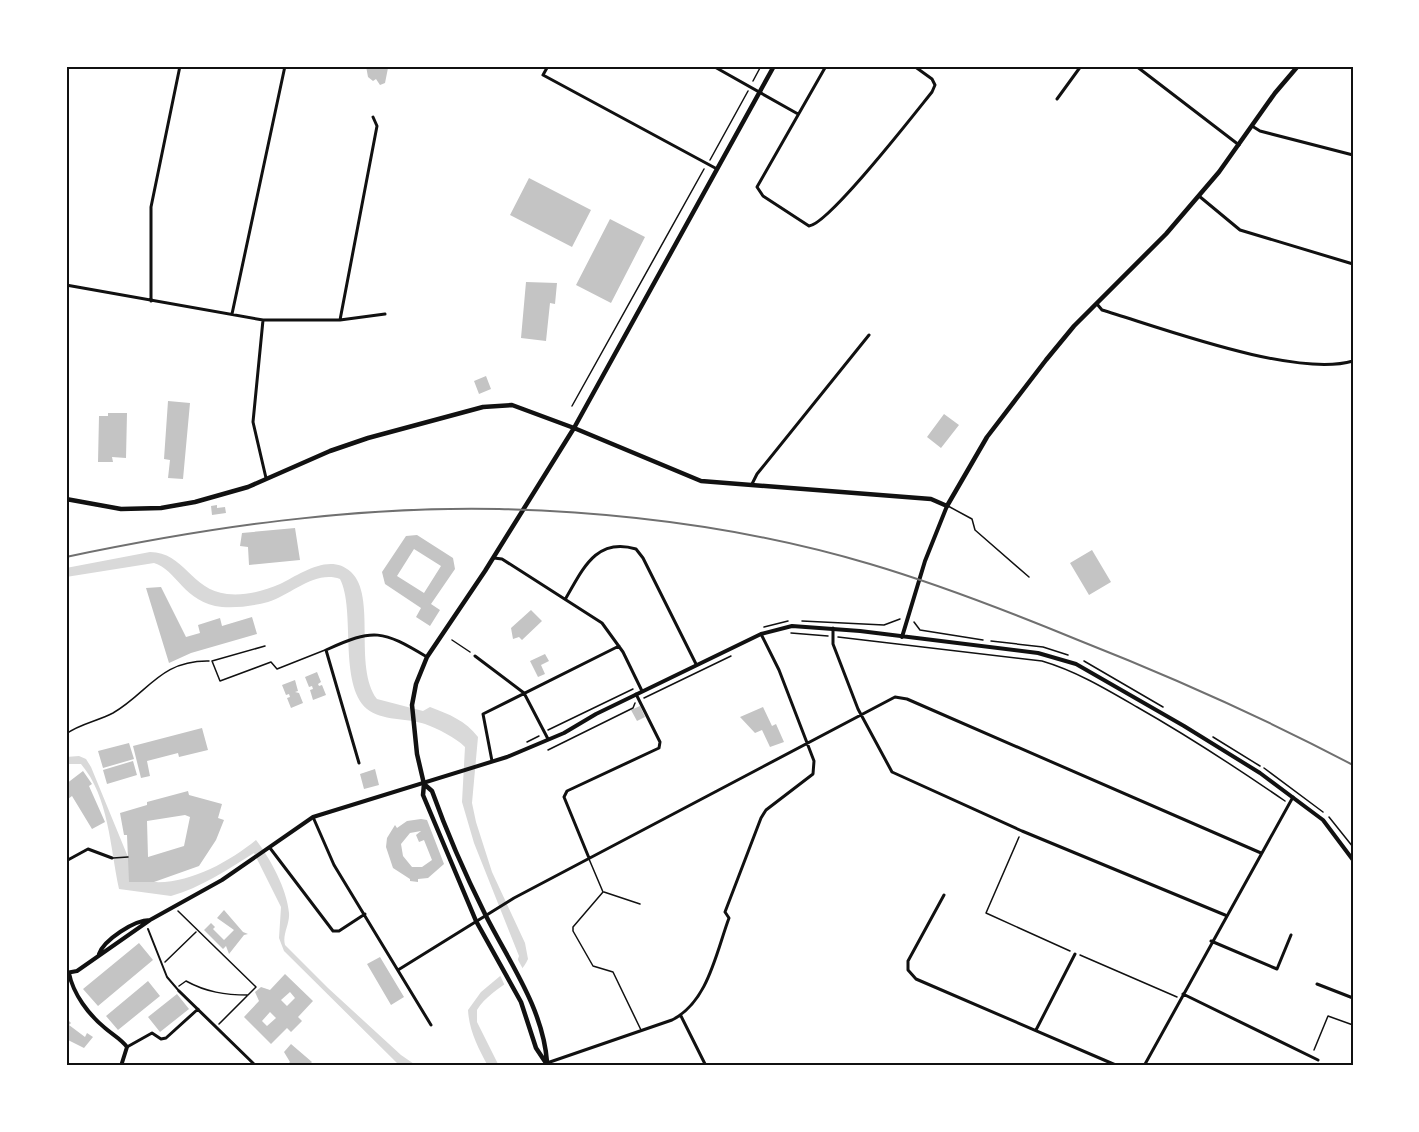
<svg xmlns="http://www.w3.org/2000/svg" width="1419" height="1132" font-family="Rubik,sans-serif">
<rect width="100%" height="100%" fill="#fff"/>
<path fill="#d9d9d9" d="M150 552C184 552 191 590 227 594 245 596 264 591 280 584 300 574 330 552 351 572 377 596 353 667 377 699L423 711 430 707C449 714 466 721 478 737L472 803 476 822 492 872 525 943 528 959C518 982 490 988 477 1010V1022L499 1066H488C478 1048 469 1030 468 1010L481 992 517 962 519 956 474 843 462 802 465 747C455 737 438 729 425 724 408 718 381 721 367 709 338 684 356 610 340 579 315 570 291 595 268 602 253 606 237 608 222 607 184 603 176 569 154 563L66 577V568Z
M79 756 86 759 91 767 128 857 154 882C189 884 229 862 256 840 270 858 287 889 289 913 290 924 282 934 285 945L328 988 401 1055 417 1066H400L284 951 279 938 281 907 254 853C229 869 200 888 171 896L119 889C110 847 109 797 81 764H66V757Z"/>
<path fill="#fff" d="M517 958 524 971 505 986 499 973Z"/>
<path fill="#c4c4c4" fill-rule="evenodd" d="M366 66H394V67L388 68 385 83 380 85 376 79 373 81 368 77Z
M529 178 591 210 572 247 510 215Z
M610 219 645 237 611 303 576 285Z
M526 282 557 283 555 304 550 303 546 341 521 338Z
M486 376 491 389 479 394 474 381Z
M168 401 190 403 183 479 168 478 170 460 164 459Z
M108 413H127L126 458 112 457 113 462H98L99 416H108Z
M944 414 959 425 941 448 927 437Z
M217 505V508L225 507 226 513 212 515 211 506Z
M295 528 300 560 249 565 248 547 240 546 242 533Z
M417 535 453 558 455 569 431 604 440 610 430 626 416 617 421 608 385 584 382 572 406 536ZM414 549 441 566 424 593 397 576Z
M1092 550 1111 582 1089 595 1070 563Z
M161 587 186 637 200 633 198 625 220 618 222 626 252 617 257 634 191 653 169 663 146 588Z
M531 610 542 621 522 640 519 637 513 639 511 628Z
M545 654 549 661 541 665 545 674 538 677 530 661Z
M317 672 321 682 318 684 319 686 322 685 326 695 313 700 310 690 313 689 312 686 309 687 305 677Z
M295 680 298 691 295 692 299 693 303 703 291 708 287 698 290 697 289 694 286 695 282 685Z
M640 706 645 717 637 721 631 710Z
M763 707 772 726 776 724 784 742 770 747 762 730 755 733 740 717Z
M202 728 208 750 179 757 178 753 147 761 150 776 141 778 133 746Z
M129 743 134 759 103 768 98 751Z
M133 761 137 775 107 784 103 770Z
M375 769 379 785 364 789 360 774Z
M83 771 92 784 89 786 105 822 92 829 72 796 68 799 66 796V784Z
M188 791 189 795 222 804 218 818 224 820 216 840 199 866 154 882H129L127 835H124L120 813 147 805V802ZM185 815 190 817 184 846 148 857 147 821Z
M421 819 427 820 444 864 428 878 418 879V882L410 881V879L393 868 386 847 387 838 395 825 397 828 407 821ZM421 831 416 835 419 842 424 840 432 860 422 867H412L403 856 401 844 410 833Z
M224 910 243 932 248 934 244 935 229 954 226 946 223 949 204 930 211 923 215 927 213 929 224 940 234 930 217 918Z
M139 943 153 960 98 1006 83 989Z
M380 957 404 997 391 1005 367 964Z
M285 974 313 1001 298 1017 302 1021 291 1032 287 1028 271 1044 244 1017 259 1001 255 992 261 987 270 990ZM290 992 295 998 287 1006 281 1000ZM270 1012 276 1018 267 1026 262 1021Z
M148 981 160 996 118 1030 106 1016Z
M177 994 189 1009 160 1032 148 1017Z
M67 1019 71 1023 69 1025 85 1037 87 1033 93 1037 84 1048 66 1039Z
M291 1044 312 1062 308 1066 288 1064 290 1062 284 1052Z"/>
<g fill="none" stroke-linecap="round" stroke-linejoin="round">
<path stroke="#111" stroke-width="1.5" d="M753 81 761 66
M710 160 748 91
M572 406 704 169
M802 621 884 625 900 619
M914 622 920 630 983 640
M764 627 788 621
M791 633 828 636
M838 637 1042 661C1076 671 1106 689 1137 707 1188 736 1237 768 1285 801
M452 640 470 652
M991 641 1043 647 1068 655
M1084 661 1163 707
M644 698 731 656
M548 730 633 689
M66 734C79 724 98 721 113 713 148 693 160 660 209 661
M1213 737 1260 766
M527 742 539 736
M548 750 633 708 635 703
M1264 768 1323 812
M1329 817 1353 847
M1019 837 986 913 1070 951
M178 911 256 987 248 995C225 995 206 992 186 981L179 986
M1080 955 1177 997
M165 962 196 932
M219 1024 247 996
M1314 1050 1328 1016 1353 1025"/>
<path stroke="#111" stroke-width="1.5" d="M989 66 992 68 994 66
M948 506 972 519 975 530 1029 577
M265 646 212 661 220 681 271 662 277 669 325 650
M113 858 128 857
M589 859 603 892 573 927V931L593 966 613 972 641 1030
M604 892 640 904"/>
<path stroke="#111" stroke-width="2" d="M148 929 167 977 179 991"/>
<path stroke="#111" stroke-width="3" d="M548 66 543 75 717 169
M713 66 798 114
M826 66 757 187 763 196 809 226C829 224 915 113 932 92L935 85 932 79 914 66
M1136 66 1239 145
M1057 99 1081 66
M1252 126 1260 131 1353 155
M1199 196 1240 230 1353 264
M66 285 263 320H340L385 314
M151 301V207L180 66
M1097 304 1102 310C1162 328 1295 378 1353 361
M232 314 285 66
M263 320 253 422 266 478
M340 320 377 126 373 117
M752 484 757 474 869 335
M494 558 502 559 602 623 623 652 642 691
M566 598C583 569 596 537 636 549L643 558 696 664
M833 628V644L858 709 892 772 1022 831 1225 915
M475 656 524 693 548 739
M492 761 483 714 619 646
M359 763 326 650C374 628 382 630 427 657
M313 817 334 865 431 1025
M270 848 333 931H339L365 914
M589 858 564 797 567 791 659 748 660 742 636 694
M66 861 88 849 112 858
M944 895 908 961V970L916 979 1118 1066
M1211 941 1277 969 1291 935
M398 970 514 898 895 697 907 699 1261 853
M1317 984 1353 998
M179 991 256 1066
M1183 994 1318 1060
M681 1016 706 1066
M1036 1030 1075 954
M127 1047 152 1033 161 1039 166 1038 198 1009
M547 1063 672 1020C708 1002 716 953 729 918L725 912 761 818 766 810 813 774 814 761 779 670 761 634
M1144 1066 1293 797"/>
<path stroke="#111" stroke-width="4" d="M902 637 925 561 947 506
M99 954C104 940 134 920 150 920
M66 973 77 971 150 920 222 880 313 817 507 757 564 733 596 714 761 634 792 626 860 631 1038 653 1076 664 1184 726 1260 773 1323 820 1353 860
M69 973C73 994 89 1015 105 1028 113 1035 121 1039 127 1047L121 1066"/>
<path stroke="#111" stroke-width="4.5" d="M66 499 121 509 161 508 195 502 248 487 330 451 368 438 483 407 512 405 574 428 701 481 931 499 947 506 987 437 1046 360 1074 326 1166 234 1219 172 1275 93 1298 66
M424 784 432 791C447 833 465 874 485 914 509 962 543 1008 547 1062
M548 1066 536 1048 521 1002 476 921 423 795 424 784 417 754 412 705 416 684 427 657 485 571 574 428 774 66"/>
<path stroke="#707070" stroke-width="2" d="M66 557C209 527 353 506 499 509 622 512 752 529 870 564 941 585 1010 612 1078 640 1172 677 1264 718 1353 765"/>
</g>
<rect width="1419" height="1132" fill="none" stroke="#ffffff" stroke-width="135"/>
<rect x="68" y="68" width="1284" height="996" fill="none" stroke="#111" stroke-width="2"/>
</svg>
